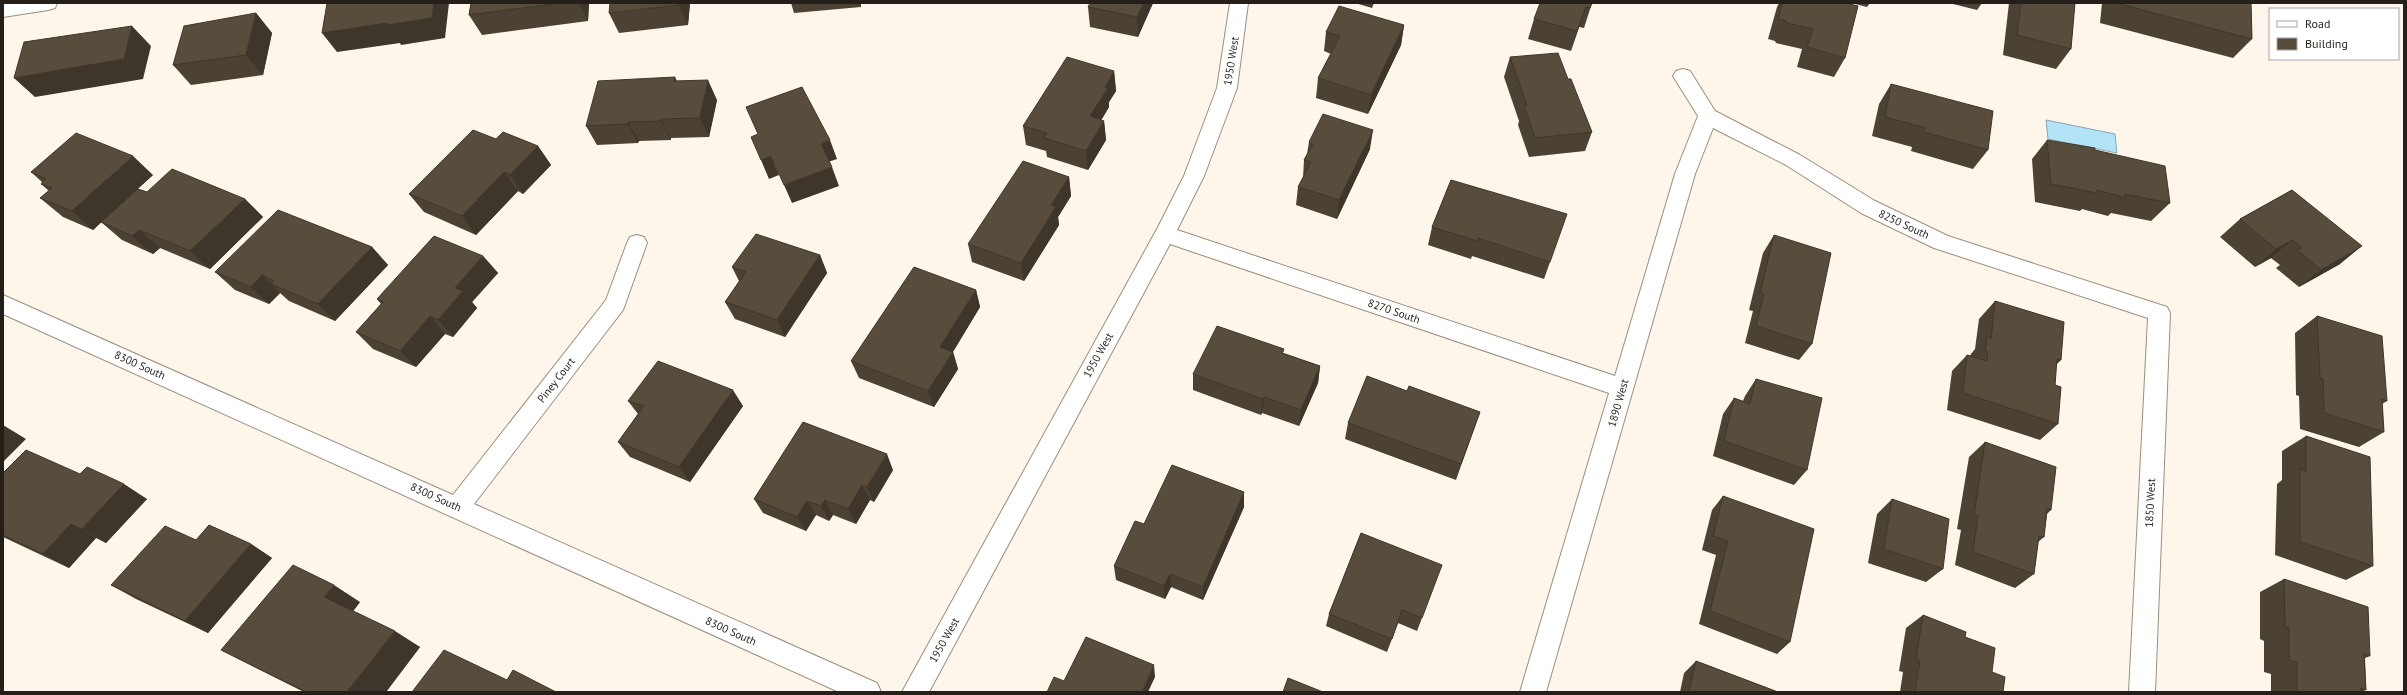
<svg xmlns="http://www.w3.org/2000/svg" width="2407" height="695" font-family="'PT Sans',sans-serif">
<rect width="100%" height="100%" fill="#fef6ea"/>
<path fill="#b3e3f7" stroke="#88a8b4" d="M2046 120 2115 134 2117 153 2048 139Z"/>
<g fill="none" stroke-linecap="round" stroke-linejoin="round">
<defs>
<path id="street" d="M3 3H57L55 8 48 10 3 17Z
M1230 3H1248L1237 88 1204 176 1177 230 1615 376 1675 174 1698 116 1673 76 1676 71 1683 69 1690 71 1715 111 1800 155 1875 201 1948 236 2167 307 2170 313 2155 692H2129L2148 318 1934 248 1861 213 1786 165 1713 128 1695 174 1546 692H1520L1609 393 1170 244 929 692H902L1157 229 1184 176 1217 88Z
M637 235 644 237 647 243 623 310 474 504 877 683 881 692H839L3 314V295L453 495 606 300 627 243 630 237Z"/>
</defs>
<use href="#street" stroke="#9b8f7d" stroke-width="2"/>
<use href="#street" fill="#fff" fill-rule="evenodd"/>
</g>
<path fill="#4c4234" d="M471 3H589L588 21 482 35 469 15Z
M690 3 688 25 619 33 609 13Z
M791 3H861V7L794 13Z
M1153 3 1138 37 1090 27 1088 7Z
M1355 3H1374L1372 8Z
M1592 3 1584 28 1579 27 1571 51 1528 39 1534 19Z
M1779 3H1846L1845 58 1834 77 1797 67 1802 49 1776 43 1775 41 1768 39 1777 7Z
M1851 3H1870L1867 7Z
M1949 3H1982L1977 10Z
M2009 3H2075L2071 49 2056 69 2003 55Z
M2102 3H2251L2252 39 2233 58 2100 23Z
M256 13 272 33 263 75 191 85 173 65Z
M1404 25 1401 45 1368 114 1316 98 1318 78 1331 54 1324 51 1326 32Z
M1510 57 1568 79 1592 132 1585 151 1529 157 1518 125 1519 121 1504 77Z
M1114 71 1116 91 1109 102V107L1101 120 1104 121 1106 140 1088 170 1047 157 1046 151 1026 145 1023 126Z
M675 77 677 81 717 100 709 137 671 138V140L639 141 638 143 597 145 586 126Z
M1891 84 1988 150 1973 169 1911 151 1912 147 1872 136 1879 104Z
M496 139 538 146 551 165 523 194 518 191 476 235 424 212 409 194Z
M2047 140 2095 150 2170 203 2151 221 2111 213 2108 216 2082 209 2080 211 2035 202 2032 159Z
M1309 142 1370 149 1337 219 1296 205 1298 187 1303 178 1304 160 1307 154Z
M31 172 153 175 124 201 147 192 245 199 263 217 210 269 160 248 153 254 122 240 101 222 93 230 63 217 40 198 49 191 41 184 42 182Z
M1069 177 1071 196 1058 217 1059 225 1024 281 972 262 968 244Z
M1451 180 1550 262 1544 279 1472 256 1471 259 1428 245 1432 227Z
M2292 190 2340 264 2299 287 2276 268 2280 265 2271 258 2255 267 2220 237 2240 219Z
M1774 235 1812 344 1799 360 1745 343 1753 311 1749 310 1763 253Z
M372 247 388 265 335 321 289 301 280 293 269 304 235 290 215 272Z
M820 255 827 273 785 337 735 319 725 302 739 281 732 267Z
M483 256 498 273 472 302 477 308 453 337 445 334 416 367 373 349 356 332 381 304 377 299Z
M976 290 980 307 953 352 958 369 934 407 859 378 851 361Z
M1995 301 2061 360 2056 365 2055 385 2058 424 2040 440 1947 410 1952 371 1967 355 1970 356 1971 354 1975 349 1979 319Z
M2317 316 2387 401 2382 404 2384 432 2359 447 2300 429 2299 396 2296 395 2295 333Z
M1284 349 1283 353 1320 366 1318 383 1299 426 1262 413 1261 415 1193 390V374Z
M1756 379 1807 470 1794 485 1713 456 1723 414 1734 398 1743 401 1745 396Z
M1407 391 1480 412 1456 480 1345 439 1348 423Z
M628 401 743 406 690 482 630 457 618 442 638 414Z
M2306 436 2373 566 2346 580 2275 555 2277 484 2282 480V451Z
M1985 442 2051 510 2047 514 2044 537 2038 542 2034 574 2015 588 1955 565 1961 530 1957 529 1969 457Z
M893 470 874 502 870 500 856 524 833 515 829 521 816 515 806 531 763 513 754 499Z
M3 473 80 474 147 499 106 543 96 538 69 568 3 537Z
M1244 492V507L1203 600 1171 587 1165 599 1116 580 1114 566 1144 524Z
M1723 496 1790 642 1777 654 1699 624 1716 555 1702 550 1712 510Z
M1892 499 1943 569 1926 582 1868 563 1877 514Z
M1361 533 1422 618 1417 631 1398 623 1387 652 1326 626 1329 614Z
M196 540 251 544 272 558 208 633 136 599 111 585Z
M2284 579 2370 656 2365 658 2366 690 2361 692H2271V674L2264 672V641L2260 639V592Z
M360 602 353 611 420 647 386 692H304L252 666 221 650Z
M1923 615 1965 637 1992 672 2003 692H1900L1903 672 1899 671 1906 628Z
M1696 661 1778 692H1680L1684 673Z"/>
<path fill="#3e362a" d="M434 3H449L445 38 401 45 400 43 337 52 322 33Z
M579 3H589L588 21Z
M679 3H690L688 25 679 5Z
M1144 3H1153L1138 37 1137 17Z
M1586 7 1579 27 1571 51 1577 31Z
M256 13 272 33 263 75 246 55Z
M1404 25 1401 45 1368 114 1371 95Z
M132 26 151 46 143 79 35 97 14 78Z
M1114 71 1116 91 1109 102V107L1092 136 1090 116 1105 87Z
M708 80 717 100 709 137 700 118Z
M661 119 671 138V140L661 121Z
M1104 121 1106 140 1088 170 1086 151Z
M628 122 639 141 638 143 628 124Z
M1373 130 1370 149 1337 219 1339 200Z
M830 140 837 159 828 162 821 144Z
M538 146 551 165 523 194 510 175Z
M133 156 153 175 93 230 72 211Z
M771 156 779 175 769 179 761 160Z
M832 167 839 186 792 203 784 185Z
M504 172 518 191 476 235 462 216Z
M1069 177 1071 196 1058 217 1059 225 1024 281 1021 263 1051 205Z
M245 199 263 217 210 269 190 251Z
M139 230 160 248 153 254 132 236Z
M2292 240 2271 258 2255 267 2276 249Z
M2362 246 2340 264 2299 287 2321 270Z
M372 247 388 265 335 321 318 304Z
M820 255 827 273 785 337 777 320Z
M483 256 498 273 472 302 477 308 453 337 438 320 455 288Z
M262 275 280 293 269 304 251 287Z
M976 290 980 307 946 363 953 352 958 369 934 407 928 391 940 347Z
M430 316 445 334 416 367 400 351Z
M1320 366 1318 383 1299 426 1301 410Z
M733 390 743 406 690 482 679 467Z
M1264 397 1262 413 1261 415 1262 399Z
M3 425 26 439 3 462Z
M887 454 893 470 874 502 867 487Z
M124 484 147 499 106 543 82 529Z
M862 485 870 500 856 524 848 509Z
M1244 492V507L1203 600V587Z
M825 500 833 515 829 521 821 506Z
M807 501 816 515 806 531 797 517Z
M71 524 96 538 69 568 43 554Z
M251 544 272 558 208 633 185 621Z
M1170 574 1171 587 1165 599 1164 586Z
M334 585 360 602 351 614 324 597Z
M395 631 420 647 386 692H347Z
M1154 665 1155 677 1148 692H1142Z"/>
<path fill="#584d3c" stroke="#3e362a" d="M327 3H434L432 18 387 25V23L322 33Z
M471 3H560L469 15Z
M610 3H679V5L609 13Z
M1090 3H1144L1137 17 1088 7Z
M1540 3H1592L1590 8 1586 7 1577 31 1534 19Z
M1782 3H1846L1858 6 1845 58 1807 47 1813 29 1786 23V21L1778 19Z
M2021 3H2075L2071 49 2017 35Z
M2116 3H2251L2252 39Z
M1339 6 1404 25 1371 95 1318 78 1340 36 1326 32Z
M256 13 246 55 173 65 184 26Z
M132 26 124 59 14 78 24 42Z
M1558 53 1568 79H1571L1592 132 1535 138 1524 106H1527L1510 57Z
M1067 57 1114 71 1105 87 1108 88 1090 116 1104 121 1086 151 1044 138 1047 133 1023 126Z
M675 77 674 81 708 80 700 118 661 119V121L628 122V124L586 126 598 81Z
M1891 84 1993 111 1988 150 1924 132 1925 128 1885 117Z
M802 87 830 140 821 144 832 167 784 185 771 156 761 160 751 137 758 134 746 107Z
M1323 114 1373 130 1339 200 1298 187 1311 162 1304 160 1313 144 1309 142Z
M473 130 496 139 503 132 538 146 510 175 504 172 462 216 409 194Z
M76 133 133 156 72 211 40 198 52 188 41 184 46 179 31 172Z
M2047 140 2095 148V150L2165 166 2170 203 2125 194 2126 198 2097 190V193L2051 184Z
M1023 161 1069 177 1051 205 1056 207 1021 263 968 244Z
M172 169 245 199 190 251 139 230 132 236 101 222 138 189 147 192Z
M1451 180 1567 214 1550 262 1478 238 1477 241 1432 227Z
M2292 190 2362 246 2321 270 2297 250 2302 248 2292 240 2276 249 2240 219Z
M278 210 372 247 318 304 271 284 274 281 262 275 251 287 215 272Z
M756 234 820 255 777 320 725 302 746 272 732 267Z
M1774 235 1831 253 1812 344 1756 326 1764 294 1760 293Z
M434 236 483 256 455 288 463 291 438 320 430 316 400 351 356 332 383 302 377 299Z
M914 267 976 290 940 347 953 352 928 391 851 361Z
M1995 301 2064 322 2061 360 2057 359 2055 385 2061 387 2058 424 1963 393 1967 355 1987 361 1988 352 1985 351 1987 337 1991 339Z
M2317 316 2382 336 2387 401 2382 399 2384 432 2324 413 2323 379 2320 378Z
M1217 326 1284 349 1282 353 1320 366 1301 410 1264 397 1262 399 1193 374Z
M658 361 733 390 679 467 618 442 644 406 628 401Z
M1367 376 1407 391 1409 386 1480 412 1461 464 1348 423Z
M1756 379 1822 398 1807 470 1724 441 1734 398 1750 404Z
M803 422 887 454 867 487 862 485 848 509 825 500 821 506 807 501 797 517 754 499Z
M2306 436 2370 457 2373 566 2300 542V469L2306 471Z
M1985 442 2056 467 2051 510 2047 509 2044 537 2039 536 2034 574 1973 552 1978 516 1974 515Z
M26 450 80 474 87 467 124 484 82 529 71 524 43 554 3 535V473Z
M1172 465 1244 492 1203 587 1170 574 1164 586 1114 566 1135 521 1144 524Z
M1723 496 1814 529 1790 642 1710 611 1728 541 1713 536Z
M1892 499 1949 519 1943 569 1884 549Z
M209 525 251 544 185 621 111 585 165 526 196 540Z
M1361 533 1442 565 1422 618 1402 610 1392 639 1329 614Z
M293 565 334 585 324 597 395 631 347 692H306L221 650Z
M2284 579 2368 607 2370 656 2364 654 2366 690 2361 688V692H2297V662L2289 660V628L2285 627Z
M1923 615 1966 632 1965 637 1995 648 1992 672 2005 677 2003 692H1915L1920 661 1916 659Z
M1086 637 1154 665 1142 692H1047L1054 677 1064 681Z
M444 650 507 680 513 670 556 692H412Z
M1696 661 1778 692H1689Z
M1288 678 1323 692H1283Z"/>
<g text-anchor="middle" dominant-baseline="central" stroke-width="4" stroke-linejoin="round" paint-order="stroke">
<g font-size="11" fill="#241f18" stroke="#fff">
<text transform="translate(1231 61) rotate(-81)">1950 West</text>
<text transform="translate(1904 224) rotate(25)">8250 South</text>
<text transform="translate(1394 311) rotate(19)">8270 South</text>
<text transform="translate(1098 355) rotate(-61)">1950 West</text>
<text transform="translate(140 365) rotate(24)">8300 South</text>
<text transform="translate(556 380) rotate(-52)">Piney Court</text>
<text transform="translate(1618 403) rotate(-74)">1890 West</text>
<text transform="translate(436 497) rotate(24)">8300 South</text>
<text transform="translate(2150 503) rotate(-87)">1850 West</text>
<text transform="translate(731 631) rotate(24)">8300 South</text>
<text transform="translate(944 640) rotate(-61)">1950 West</text>
</g>
</g>
<rect width="2407" height="695" fill="none" stroke="#241f18" stroke-width="8"/>
<rect x="2269" y="8" width="130" height="52" fill="#ffffff" stroke="#a7a5a3"/>
<rect x="2277" y="21" width="20" height="6" fill="#ffffff" stroke="#a7a5a3"/>
<text x="2305" y="28" font-size="12" fill="#241f18">Road</text>
<rect x="2277" y="38" width="20" height="12" fill="#584d3c" stroke="#a7a5a3"/>
<text x="2305" y="48" font-size="12" fill="#241f18">Building</text>
</svg>
